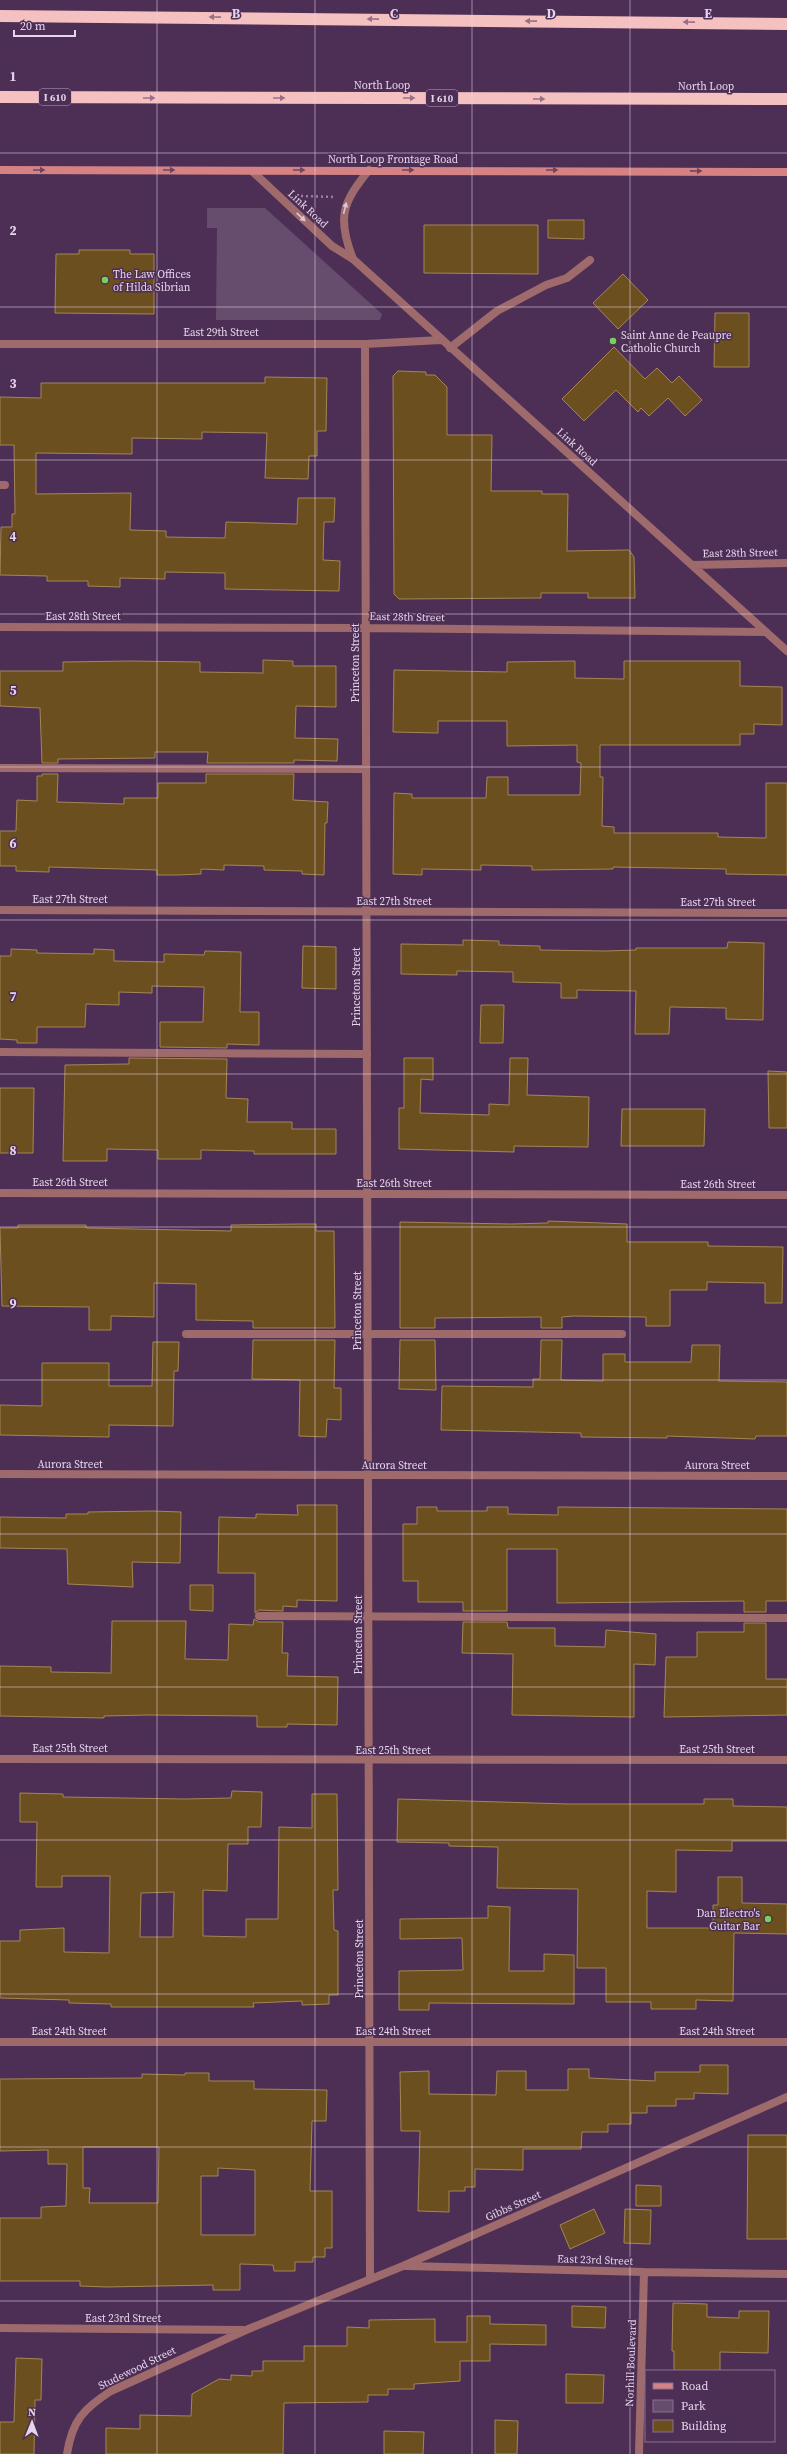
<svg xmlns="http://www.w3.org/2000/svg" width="787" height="2454" font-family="'Source Serif 4',serif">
<rect width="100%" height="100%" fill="#4d2f55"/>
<path fill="#664c6d" d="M207 208H265L382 314 380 320H216L217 228H207Z"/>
<path fill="#6b4f1f" stroke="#a48656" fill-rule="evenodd" d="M548 220H584V239L548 238Z
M424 225H538V274L424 273Z
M79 250H130V254H154V314L55 313 56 254H79Z
M623 274 648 300 618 329 593 303Z
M715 313H749V367H714Z
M614 347 645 379 657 368 672 383 679 376 702 400 685 416 668 398 649 416 641 408 638 412 616 390 584 421 562 399Z
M398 371 426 372V375H435L447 387V435H492L491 491H542V494H568L567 551 629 550 634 557 635 598H588V593H541V598L399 599 394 594 393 376Z
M265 377 327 378 326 431H317V456H309L308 479 265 478 267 433 202 432V439L132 438V454L36 453V494L131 493 130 530 166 531V537L225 538 226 522 297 524 298 498H335L334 522H324L323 560 340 561 339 591 225 589V573L165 572V579L120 578V587L88 586V581H47V576L0 575 1 527H12V514H15L14 445H0V397L41 398V383H265Z
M263 660 293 661V666H336V707L296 706 295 738 338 739 337 761 294 760V763H207L208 752H155V758L58 759V763H42L40 708 0 706V671H63V662L130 661 200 662V672L263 673Z
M575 661V678L624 679V661H740V686L782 687V725L754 724V734H740V745H600V777H603L602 826 614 827V833H718V837L766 838V783H787V875L726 874V869L613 867V869L532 870V866L481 865V870L422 869V875L393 874 394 793 412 794V798H486L487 777H508V795H580L581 763 577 762V745L507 746V721H438V733L393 732 394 670 507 672V662Z
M42 774H58L57 802 124 804V798H158V783H206V774H294L293 800 328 802 327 823H325L324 875 302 874V871L264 870V866L224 865V870L201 869V874L177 875H157V870L123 869 49 867V872L16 871V866H0V831H16L17 800 37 801V776H42Z
M463 940 499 941V945L540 946V950L605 951 636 950V948H727L728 942 764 943 763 1020 726 1019V1008L670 1007 669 1034H635L636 991 577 990V998H561V983L513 982V972L457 971V975L401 974V944L463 945Z
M303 946 336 947V989L302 988Z
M11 949 37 950V953L94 954V949L114 950V961L164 962V954L204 955 205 951 241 952 240 1012H259V1045L227 1044V1048L160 1047V1022H203L204 987 152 986V993L119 992V1005L86 1004 85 1027H37V1043H17V1040L0 1039V956H11Z
M481 1005H504L503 1043H480Z
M129 1058 227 1059 226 1098 248 1099 247 1122H292V1129H336V1154H254V1151L201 1150V1159H158V1150L107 1149V1161H63L65 1065 129 1064Z
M404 1058H433V1080L421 1079 420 1113 489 1115V1104L509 1105 510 1058H528L527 1095 589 1097 588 1147 514 1146V1152L399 1149V1108H404Z
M768 1071 787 1072V1128H769Z
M0 1088H34L33 1153H0Z
M622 1109H705L704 1146H621Z
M548 1221 627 1224V1242H708V1246L783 1247 782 1303H765V1283L707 1282V1290H670V1326H646V1317L573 1316 562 1317V1328H541V1317L435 1318V1328H400V1222L511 1224 548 1223Z
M299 1224H316V1231H334L335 1328H253V1321L196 1320V1284L154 1283V1317L111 1316V1330H89V1307L2 1306 0 1228H18V1225H86V1228L231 1231V1225Z
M253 1340H335L334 1388H341V1420L327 1419 326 1437 299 1436 300 1380 252 1379Z
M400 1340H435L436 1390 399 1389Z
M541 1340H562L561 1380 603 1381V1354H625V1362H691L692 1345H720L719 1381 787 1382V1436H756L755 1439 667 1436V1438L581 1437V1433L441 1430 442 1386 533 1387V1379H540Z
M153 1342H179L178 1371H174L173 1426 109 1425V1437L0 1435V1405L42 1406V1363H109V1386H152Z
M297 1505H337V1601L297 1600V1607L283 1606V1611L259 1610 255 1613V1573H218L219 1517 256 1518V1514L298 1515Z
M417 1507H437V1511H487V1507H508V1514L558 1515V1507L787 1509V1601H766V1612H744V1601L557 1603V1549H507V1611H463V1602H418V1581H403V1524H417Z
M153 1511 181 1512 180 1563 132 1562 133 1587 68 1584 67 1549 0 1548V1517L66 1518V1514H88V1512Z
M190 1585H213V1611L190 1610Z
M254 1619 259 1622H283L282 1653H288L287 1676 338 1677 337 1725 287 1724V1727H257V1716L149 1715 104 1716V1718L0 1716V1666L51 1667V1672L111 1673 112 1621H186L185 1659 228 1660 229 1624 253 1625Z
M463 1622H507L508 1628H555V1646L605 1647 606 1630 656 1634 655 1665 634 1664V1717L512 1715 513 1654 462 1653Z
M744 1623H766V1679H787V1715L664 1717 666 1657H697V1632H744Z
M232 1791 262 1792 261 1827H248V1844H228L227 1891 203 1890V1936L246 1937V1919H278L279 1827 312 1828V1794H337L338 1890H333L334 1930 338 1931V1995H329V2004L302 2005V2001L253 2003 254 2007H111V2004L69 2003V2000L0 1998V1941H20V1930L64 1928V1952L109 1953 110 1876H62V1887H36L37 1822H20V1793L63 1794V1797L185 1799 231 1798ZM174 1892 173 1937H140L141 1893Z
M398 1799 568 1804H704V1799H733V1806L787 1807V1841H732V1851L676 1850V1892L647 1891V1928H713V1905H718V1877H742V1903L787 1904V1934L734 1933 733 2001 696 2000V2009H651V2002H606V1968H577L578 1889 497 1888 498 1847 449 1846V1843L397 1842Z
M488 1906 510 1907 509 1971H544V1954L574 1955V2004L429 2003V2010H399V1971L463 1970 462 1938 400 1939V1919L488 1918Z
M700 2065H728V2094L694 2093V2099H676V2106H647V2113H631V2124H608V2132H582L581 2149H523V2170L475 2169V2187H465V2191H449V2212L418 2211 420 2131H401L400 2072 429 2071V2094L496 2095 497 2071H526V2090H568V2069H589V2078L655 2081V2072H700Z
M185 2073H209V2081H254V2089L327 2090 326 2121H312L310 2191H332V2248H325V2257H313V2262H295V2271H274L273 2265 240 2264V2290H213V2285L106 2287 80 2286V2281H0V2218H41V2207L66 2206 67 2164H48V2150L0 2151V2079L142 2078V2074L185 2075ZM83 2147H159L158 2203H89L90 2188H83ZM218 2168 255 2170V2235H201V2176H218Z
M748 2135H787V2239H747Z
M636 2185 661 2186V2206H636Z
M594 2209 605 2233 570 2249 560 2225Z
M625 2209 651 2210 650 2244 624 2243Z
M673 2303 707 2304V2317L739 2318V2311H769L768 2353 720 2352V2371H674V2351H672Z
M572 2306 606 2307 605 2328 572 2327Z
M467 2316H490V2324L546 2325V2345L490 2344V2361H460V2381L414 2384V2389H388V2395H368V2402L284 2403 283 2454H106V2428L140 2429V2415L191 2416 192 2394 219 2379 231 2380V2375L252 2376V2371H263V2361H304V2346H347V2327L369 2328V2320L435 2319V2342H467Z
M16 2358 42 2359 41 2400H35L34 2454H0V2422H14Z
M566 2374 604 2375 603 2403H566Z
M495 2420 518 2421 517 2454H495Z
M384 2431 424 2432 423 2454H384Z"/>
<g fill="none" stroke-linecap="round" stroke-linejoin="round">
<path stroke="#98809f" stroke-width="2.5" stroke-dasharray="2 3" stroke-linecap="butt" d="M301 196 336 197"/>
<path stroke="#9f6a6b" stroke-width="8" d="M450 348 497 311 546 285 567 278 590 260
M0 485H5
M0 768 366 769
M0 1052 367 1054
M186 1334H622
M259 1616 787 1618"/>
<path stroke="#9f6a6b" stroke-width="8" d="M252 171 332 246 353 259 787 651
M353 259C337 218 342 203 369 170
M0 344H365L441 340
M365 344 370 2278
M693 565 787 563
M0 627 366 628 766 632
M0 910 787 913
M0 1193 787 1195
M0 1474 787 1476
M0 1759 787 1760
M0 2042H787
M406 2266 644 2272 787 2274
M0 2328 243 2330
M67 2454C72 2421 83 2409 111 2391L246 2330 403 2266 787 2097
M639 2454 644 2272"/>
<path stroke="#d58284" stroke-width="8" d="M0 170 787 172"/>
<path stroke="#f4c0c0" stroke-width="12" d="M0 16 787 24
M0 97 787 99"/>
</g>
<defs><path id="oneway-solid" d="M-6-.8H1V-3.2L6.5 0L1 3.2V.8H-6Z"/></defs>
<g fill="#987085">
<use href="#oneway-solid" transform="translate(215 17) rotate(-179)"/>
<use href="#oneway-solid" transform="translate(373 19) rotate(-179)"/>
<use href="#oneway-solid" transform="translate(531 21) rotate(-179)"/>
<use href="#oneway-solid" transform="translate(689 22) rotate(-179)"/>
<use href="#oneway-solid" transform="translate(149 98)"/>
<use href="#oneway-solid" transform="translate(279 98)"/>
<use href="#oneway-solid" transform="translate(409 98)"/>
<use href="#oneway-solid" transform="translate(539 99)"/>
</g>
<g fill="#6f4461">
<use href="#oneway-solid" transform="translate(39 170)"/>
<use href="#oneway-solid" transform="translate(169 170)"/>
<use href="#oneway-solid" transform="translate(299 170)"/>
<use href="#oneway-solid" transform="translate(408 170)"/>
<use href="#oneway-solid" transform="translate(552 170)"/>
<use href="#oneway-solid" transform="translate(696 171) rotate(1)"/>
</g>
<g fill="#dbc4d8">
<use href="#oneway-solid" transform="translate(345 208) rotate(-76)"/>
<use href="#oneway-solid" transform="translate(301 217) rotate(43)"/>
</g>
<path fill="none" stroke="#e6d4eb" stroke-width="1" stroke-opacity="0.55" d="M157 0V2454M315 0V2454M472 0V2454M630 0V2454M0 153H787M0 307H787M0 460H787M0 614H787M0 767H787M0 920H787M0 1074H787M0 1227H787M0 1380H787M0 1534H787M0 1687H787M0 1840H787M0 1994H787M0 2147H787M0 2301H787"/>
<g fill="#77d259" stroke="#4d2f55" stroke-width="1.5">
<circle cx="105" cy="280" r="4"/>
<circle cx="613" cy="341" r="4"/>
<circle cx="768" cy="1919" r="4"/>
</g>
<g text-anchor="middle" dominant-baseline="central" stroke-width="3" stroke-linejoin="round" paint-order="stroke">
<g fill="#4d2f55" stroke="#b8a2be" stroke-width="1">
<rect x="39" y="89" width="32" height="16" rx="3"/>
<rect x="426" y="90" width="32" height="16" rx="3"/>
</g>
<g font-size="10" font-weight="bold" fill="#e6d4eb">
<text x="55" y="97">I 610</text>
<text x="442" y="98">I 610</text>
</g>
<g font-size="11" fill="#e6d4eb" stroke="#4d2f55">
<text x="382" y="85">North Loop</text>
<text x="706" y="86">North Loop</text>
<text x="393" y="159">North Loop Frontage Road</text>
<text transform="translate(308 209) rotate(43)">Link Road</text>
<text x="221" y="332">East 29th Street</text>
<text transform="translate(577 447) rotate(42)">Link Road</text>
<text transform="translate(740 553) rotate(-1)">East 28th Street</text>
<text x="83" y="616">East 28th Street</text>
<text transform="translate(407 617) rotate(1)">East 28th Street</text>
<text transform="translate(355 663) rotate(-90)">Princeton Street</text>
<text x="70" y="899">East 27th Street</text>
<text x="394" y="901">East 27th Street</text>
<text x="718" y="902">East 27th Street</text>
<text transform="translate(356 987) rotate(-90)">Princeton Street</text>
<text x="70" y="1182">East 26th Street</text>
<text x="394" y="1183">East 26th Street</text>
<text x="718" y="1184">East 26th Street</text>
<text transform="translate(357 1311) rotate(-90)">Princeton Street</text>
<text x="70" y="1464">Aurora Street</text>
<text x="394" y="1465">Aurora Street</text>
<text x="717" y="1465">Aurora Street</text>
<text transform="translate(358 1635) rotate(-90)">Princeton Street</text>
<text x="70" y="1748">East 25th Street</text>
<text x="717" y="1749">East 25th Street</text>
<text x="393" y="1750">East 25th Street</text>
<text transform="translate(359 1959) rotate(-90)">Princeton Street</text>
<text x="69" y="2031">East 24th Street</text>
<text x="393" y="2031">East 24th Street</text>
<text x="717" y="2031">East 24th Street</text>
<text transform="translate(513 2206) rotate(-24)">Gibbs Street</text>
<text transform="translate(595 2260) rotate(2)">East 23rd Street</text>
<text x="123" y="2318">East 23rd Street</text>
<text transform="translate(631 2363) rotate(-88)">Norhill Boulevard</text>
<text transform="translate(137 2368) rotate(-26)">Studewood Street</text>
</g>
<g font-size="11" fill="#e6d4eb" stroke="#4d2f55" text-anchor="start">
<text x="113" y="274">The Law Offices<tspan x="113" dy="13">of Hilda Sibrian</tspan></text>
<text x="621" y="335">Saint Anne de Peaupre<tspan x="621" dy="13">Catholic Church</tspan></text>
<text x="760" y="1913" text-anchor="end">Dan Electro's<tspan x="760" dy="13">Guitar Bar</tspan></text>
</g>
</g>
<g font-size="13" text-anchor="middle" font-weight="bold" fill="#e6d4eb" stroke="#4d2f55" stroke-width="3" stroke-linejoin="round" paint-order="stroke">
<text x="236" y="18">B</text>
<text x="394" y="18">C</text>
<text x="551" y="18">D</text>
<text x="708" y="18">E</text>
<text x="13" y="81">1</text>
<text x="13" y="235">2</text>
<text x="13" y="388">3</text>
<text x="13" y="541">4</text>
<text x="13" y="695">5</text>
<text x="13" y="848">6</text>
<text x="13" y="1001">7</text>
<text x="13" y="1155">8</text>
<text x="13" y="1308">9</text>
</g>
<rect x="645" y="2370" width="130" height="72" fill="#4d2f55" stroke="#8a7191"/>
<rect x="653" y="2383" width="20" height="6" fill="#d58284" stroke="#8a7191"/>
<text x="681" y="2390" font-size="12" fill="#e6d4eb">Road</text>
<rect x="653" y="2400" width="20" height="12" fill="#664c6d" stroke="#8a7191"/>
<text x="681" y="2410" font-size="12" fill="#e6d4eb">Park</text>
<rect x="653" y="2420" width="20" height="12" fill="#6b4f1f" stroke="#8a7191"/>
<text x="681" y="2430" font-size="12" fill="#e6d4eb">Building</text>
<g transform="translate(32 2422) rotate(1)" stroke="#4d2f55" stroke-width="3" paint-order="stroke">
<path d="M0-3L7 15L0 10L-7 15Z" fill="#e6d4eb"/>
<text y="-6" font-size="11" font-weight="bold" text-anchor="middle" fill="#e6d4eb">N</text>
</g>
<path d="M14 30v6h61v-6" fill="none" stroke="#e6d4eb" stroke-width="2"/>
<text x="20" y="30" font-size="12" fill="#e6d4eb" stroke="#4d2f55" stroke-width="3" paint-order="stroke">20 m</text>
</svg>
